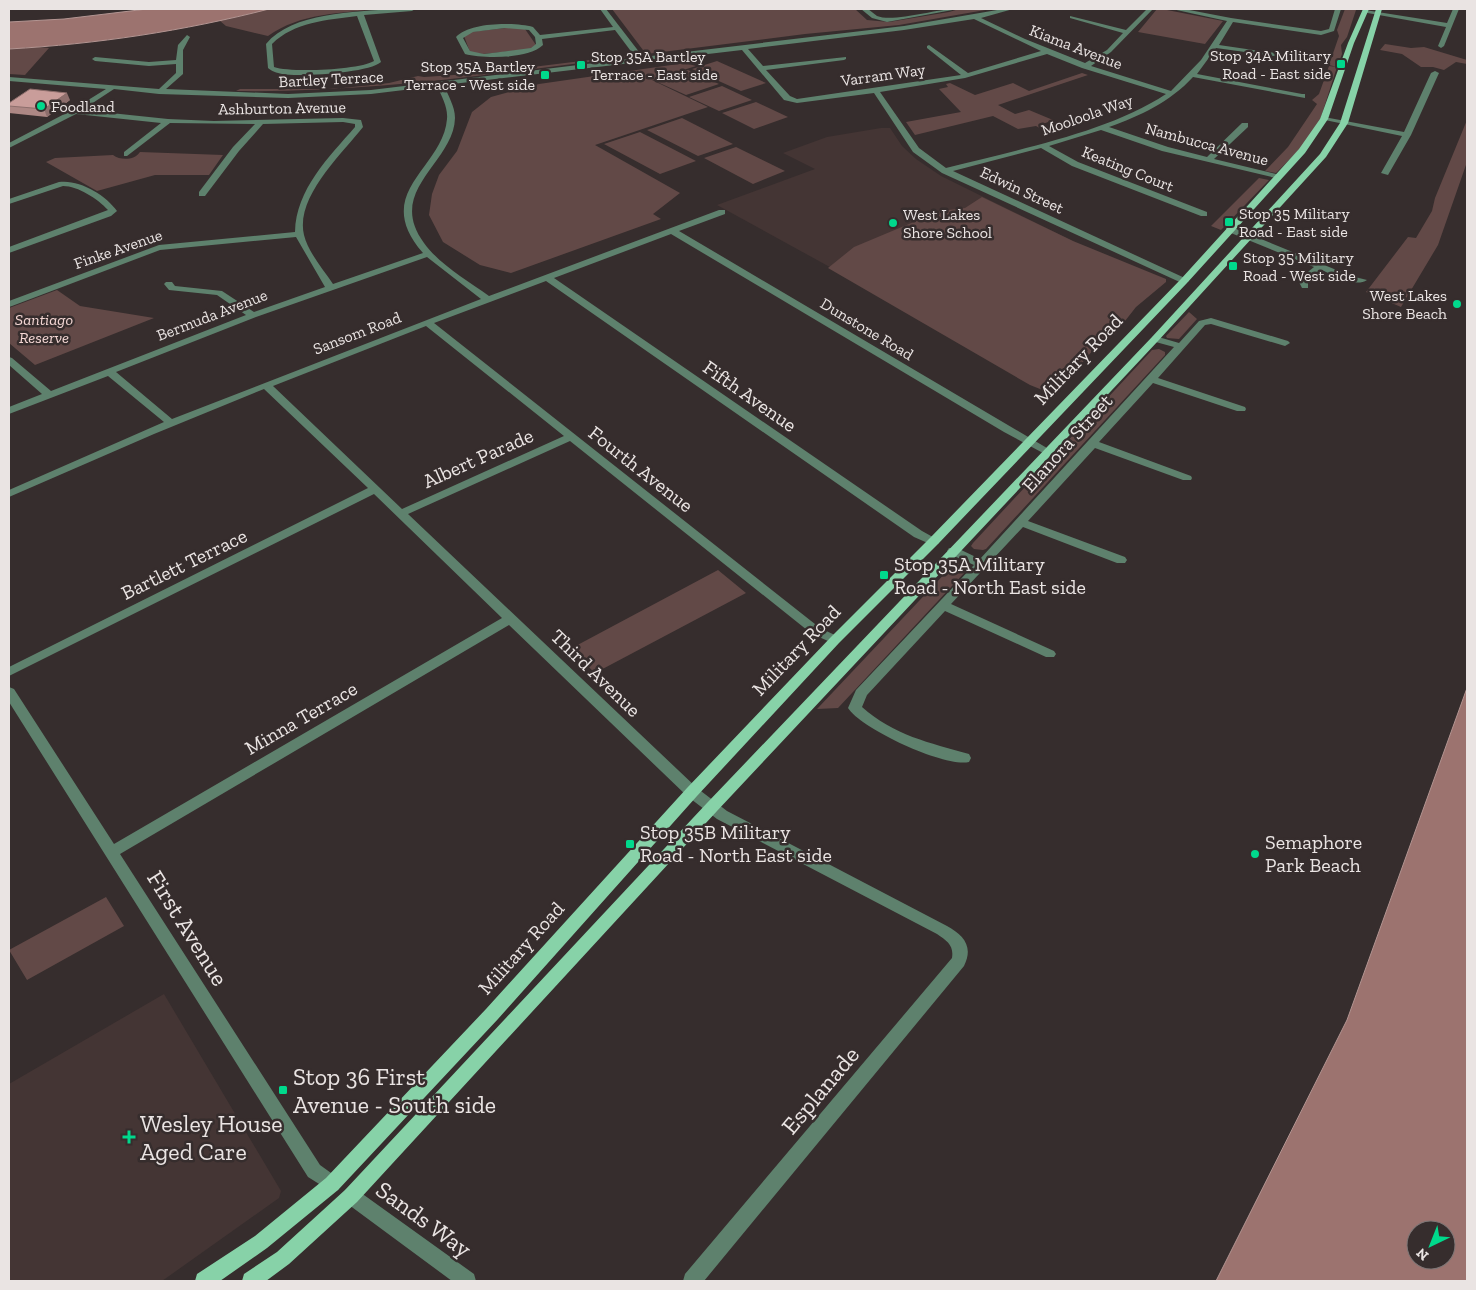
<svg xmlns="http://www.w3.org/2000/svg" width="1476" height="1290" font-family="'Zilla Slab',serif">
<rect width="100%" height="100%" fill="#362d2d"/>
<path fill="#443534" d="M881 128H890L902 146 916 159 941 176 1073 241 919 316 717 205 815 169 783 153 827 137Z
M164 994 281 1191 279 1198 162 1281H9V1084Z"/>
<path fill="#624947" d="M269 9H379C341 13 300 13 268 36L226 26 220 21Z
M612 9H855L867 20 889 22 949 12 959 9 970 10 991 9 899 25 805 34 646 54Z
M1157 9H1162L1223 21 1205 44 1138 32Z
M1345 9 1356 10 1347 37 1341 45 1342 54 1337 67 1329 65 1339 36 1337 30Z
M514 27 525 29 536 45 531 49 483 54 470 52 464 36 470 32Z
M1385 44 1411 48 1424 47 1467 60V64L1456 62 1444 70 1433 67H1421L1402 54 1380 50Z
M39 47 49 48 25 75 9 74V49Z
M630 55 629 57C499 73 368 93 236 91L240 89H334L389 83 418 76 424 77 484 73Z
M717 61 766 83 741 91 692 69Z
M685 63 696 66 652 80 708 107 595 145 680 193 653 214 661 219 511 273 480 265 443 242 429 215 432 194 439 175 457 151 472 112 491 97 539 84Z
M1329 66 1337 67 1319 123 1301 148 1276 173 1265 171 1288 147 1317 104 1312 100 1319 94Z
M688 70 719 84 686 95 655 81Z
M1082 73 1088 75 998 105 1015 114 1029 110 1053 120 1043 124 1057 133 1052 135 1036 126 1018 129 993 116 915 135 906 122 961 112 939 89 948 87 946 84 950 83 975 95 1013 83 1029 91Z
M722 86 752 100 719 111 689 97Z
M756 102 788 117 754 129 722 113Z
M682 118 733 144 698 156 647 130Z
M1467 120V162L1438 245 1401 307 1366 292 1408 237 1416 238 1432 211 1435 198Z
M640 132 696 161 660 174 604 144Z
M736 147 785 171 753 184 704 158Z
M140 152 223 155 209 175H155L97 191 46 162 55 158 113 155C121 161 135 160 140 152Z
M1259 178 1269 180 1221 230 1211 226Z
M982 197 1073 241 1166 279V282L1136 307 1114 335 1093 350 1055 395 1030 385 828 268 854 247 940 211 965 208Z
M57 290 80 306 154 318 35 365 9 343V308Z
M1189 312 1197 319 1179 339 1167 338 1166 336Z
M1159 349 1165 352V355L986 549 983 550 974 549 971 546 973 543 1152 350Z
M957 563 962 564 966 567V571L838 708 817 709 952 566Z
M718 570 746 593 595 673 570 649Z
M106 897 124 926 27 980 9 950Z"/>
<path fill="#9c736f" stroke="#b39592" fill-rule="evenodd" d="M147 9H269C184 31 97 44 9 49V22L64 19Z
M1467 688V1281H1216L1347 1020ZM1416 1230H1446V1260H1416Z"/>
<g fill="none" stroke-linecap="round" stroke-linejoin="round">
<path fill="#5e816d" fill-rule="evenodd" d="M394 9H415L412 11 364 15 381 62C369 73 300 77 282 74 277 73 271 71 268 68L266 44C292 12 355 12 394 9ZM357 16 374 61C359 70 291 73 274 67L272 44C294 22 327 20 357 16Z
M600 9H606L643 57 904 26 1003 9H1013L981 18 1025 39 1085 63 1107 50 1123 33 1070 18V16L1126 30 1147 9H1153L1111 52 1091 66 1171 91 1201 60 1227 21 1172 9H1184L1231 18 1321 31 1329 29 1335 9H1341L1334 31 1321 35 1233 22 1219 45 1316 59 1319 61 1318 62 1216 48 1197 74 1302 94H1305V98L1193 77C1170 102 1140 116 1109 127L1168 147 1207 157 1242 123H1248V127L1214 159 1280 175V179L1162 151 1101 130 1049 146 1078 162 1207 212V216H1201L1072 166 1041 148 953 171 1187 279 1189 281 1184 284 942 173 913 152 874 93 797 103 784 100 742 50 444 85C448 96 455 106 455 118 454 163 385 190 424 243 440 265 467 280 489 296L719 210H725V214L679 231 1052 451 1051 453H1043L1004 432 671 234 554 278 922 531 940 541 938 544H930L914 537 546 281 434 323 820 628 839 637 841 640 835 644 812 634 570 441 408 514 697 788 727 811 947 926C963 935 974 946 964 966L704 1281H683L685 1274 952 958C954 945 947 941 937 934L717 819 687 796 509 625 120 854 320 1165 338 1178 341 1184 338 1190 332 1192 308 1177 9 702V687L14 689 114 844 502 618 374 494 9 676V667L368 488 264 389 154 434 9 497V490L164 422 108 376 9 414V407L42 394 9 365V357L12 358 51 391 246 315 217 295 169 290 164 284 166 282H172L175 286 222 291 254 312 325 287 296 237 160 250 12 306 9 307V301L159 245 295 232C296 189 329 157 355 127V124L343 122 263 124 239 151 205 196H199V192L233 147 255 124 170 123 127 156H124V152L161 123 76 114 9 148V143L72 110 106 89 9 81V77L159 89 176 73V64L149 66 95 61 92 59 95 57 149 62 176 60 178 45 187 35 190 37 183 50V74L166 89 288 94 371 90 636 58 615 30 542 39 543 45C529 59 484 59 465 54L456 37C470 22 514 22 533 27L540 35 613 27ZM974 19 1041 51 968 73 929 45 927 46V48L961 75 797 99 790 96 766 70 844 60 846 59V57L763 66 748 49 904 30ZM505 28 529 30 535 37 536 44 531 48 484 54 470 51 463 38 473 32ZM1047 54 1082 68 1166 94C1107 133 1015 150 946 168L919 148 880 92 965 78ZM437 86C442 97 448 107 447 119 443 169 370 192 423 253L333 284C323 269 308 252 304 235 295 197 342 154 363 127L361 120 343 118 214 121 168 119 82 110 114 89 159 94 288 98 371 94ZM427 257 481 299 172 419 116 372 256 317ZM426 326 564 436 402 509 273 386Z
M861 9H868C871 11 874 14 877 16 894 23 937 8 958 9L887 22 872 18Z
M1453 9H1459L1444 46 1441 48 1438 46 1446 27 1362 12 1365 10 1447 23Z
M1435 71 1439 73 1411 135 1388 175 1381 173 1402 136 1320 119 1324 117 1404 132 1431 73Z
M59 182C79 179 106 195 117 211L111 216 9 253V247L108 210C98 199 78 186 63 186L9 204V199Z
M1226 227H1232L1351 276 1367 280C1355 288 1333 275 1322 270L1308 281V288H1302L1298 280 1314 267 1226 231Z
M1211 318 1288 341 1290 343 1285 346 1211 324 1205 325 1158 378 1245 407 1246 409 1245 411H1237L1153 383 1099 442 1191 476 1192 478 1191 480H1183L1095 448 1028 521 1125 557 1127 560 1125 563H1117L1023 527 951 604 1054 651 1056 654 1054 657H1046L945 611 867 695 862 707C893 735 930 743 969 754L971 758 969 762C946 768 861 729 848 708L856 690 974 565 949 554 947 551 949 548H957L980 559 1174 347 1152 341V337L1155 336 1179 343 1199 321Z
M351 1187 357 1190 474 1274 476 1281H452L345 1202 342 1196 345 1190Z"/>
<path fill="#87d2a8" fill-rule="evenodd" d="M1363 9H1369L1354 43 1328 119 1305 153 1187 283 938 544 839 643 697 796 498 1019 338 1190 267 1248 220 1281H195L197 1274 255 1236 326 1178 486 1009 687 788 831 637 930 538 1181 279 1299 149 1320 119 1348 43Z
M1376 9H1382L1348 123 1326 157 1158 341 717 811 357 1202 289 1264 266 1281H242L244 1274 277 1252 345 1190 707 803 1152 337 1320 154 1340 123Z"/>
</g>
<path fill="#ad8784" d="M70 100 47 117 9 113V103Z"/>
<path fill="#8d6e6c" d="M67 93 70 100 47 117 44 109Z"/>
<path fill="#c99d9a" stroke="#8d6e6c" d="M30 89 67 93 44 109 9 106V103Z"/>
<g fill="#00d98c" stroke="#362d2d" stroke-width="2">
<rect x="1336" y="59" width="10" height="10" rx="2.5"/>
<rect x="576" y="60" width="10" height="10" rx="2.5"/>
<rect x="540" y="70" width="10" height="10" rx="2.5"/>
<circle cx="41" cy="106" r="5"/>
<rect x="1224" y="217" width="10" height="10" rx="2.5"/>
<circle cx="893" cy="223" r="5"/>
<rect x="1228" y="261" width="10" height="10" rx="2.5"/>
<circle cx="1457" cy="304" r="5"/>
<rect x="879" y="570" width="10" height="10" rx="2.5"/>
<rect x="625" y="839" width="10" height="10" rx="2.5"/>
<circle cx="1255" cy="854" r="5"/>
<rect x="278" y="1085" width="10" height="10" rx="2.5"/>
<path d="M126.5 1129.5h5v5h5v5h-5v5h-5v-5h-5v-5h5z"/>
</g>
<g text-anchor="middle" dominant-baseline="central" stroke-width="5" stroke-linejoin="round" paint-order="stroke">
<g font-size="16" fill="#eae4e3" stroke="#362d2d">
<text transform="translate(1076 47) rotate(21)">Kiama Avenue</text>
<text transform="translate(883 75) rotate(-8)">Varram Way</text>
<text transform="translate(331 79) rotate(-3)">Bartley Terrace</text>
<text transform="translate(282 108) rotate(-1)">Ashburton Avenue</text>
<text transform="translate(1087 115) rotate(-19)">Mooloola Way</text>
<text transform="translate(1207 144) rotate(15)">Nambucca Avenue</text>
<text transform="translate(1128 169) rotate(22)">Keating Court</text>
<text transform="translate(1022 190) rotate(25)">Edwin Street</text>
<text transform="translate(118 249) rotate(-19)">Finke Avenue</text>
<text transform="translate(212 315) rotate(-21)">Bermuda Avenue</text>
<text transform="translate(867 329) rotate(31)">Dunstone Road</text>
<text transform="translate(357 333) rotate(-21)">Sansom Road</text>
</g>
<g font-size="16" fill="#eae4e3" stroke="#362d2d" text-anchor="start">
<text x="1331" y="55" text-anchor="end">Stop 34A Military<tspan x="1331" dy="18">Road - East side</tspan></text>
<text x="591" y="56">Stop 35A Bartley<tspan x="591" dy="18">Terrace - East side</tspan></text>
<text x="535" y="66" text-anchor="end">Stop 35A Bartley<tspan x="535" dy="18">Terrace - West side</tspan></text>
<text x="51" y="106">Foodland</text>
<text x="1239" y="213">Stop 35 Military<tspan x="1239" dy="18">Road - East side</tspan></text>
<text x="903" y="214">West Lakes<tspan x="903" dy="18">Shore School</tspan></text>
<text x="1243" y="257">Stop 35 Military<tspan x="1243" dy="18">Road - West side</tspan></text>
<text x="1447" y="295" text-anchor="end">West Lakes<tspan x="1447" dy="18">Shore Beach</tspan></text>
</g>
<g font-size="16" font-style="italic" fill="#f5d8d5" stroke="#362d2d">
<text x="44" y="319">Santiago<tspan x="44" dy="18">Reserve</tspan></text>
</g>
<g font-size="20" fill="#eae4e3" stroke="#362d2d">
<text transform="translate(1078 359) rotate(-46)">Military Road</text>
<text transform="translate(750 396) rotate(35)">Fifth Avenue</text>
<text transform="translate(1067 443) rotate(-48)">Elanora Street</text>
<text transform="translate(478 458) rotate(-24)">Albert Parade</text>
<text transform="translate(641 469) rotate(38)">Fourth Avenue</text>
<text transform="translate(184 564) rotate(-26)">Bartlett Terrace</text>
<text transform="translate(796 650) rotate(-46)">Military Road</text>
<text transform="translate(596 673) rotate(44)">Third Avenue</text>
<text transform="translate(301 718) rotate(-30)">Minna Terrace</text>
<text transform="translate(521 948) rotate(-48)">Military Road</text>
</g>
<g font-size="20" fill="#eae4e3" stroke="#362d2d" text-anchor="start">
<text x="894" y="564">Stop 35A Military<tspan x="894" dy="23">Road - North East side</tspan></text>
<text x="640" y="832">Stop 35B Military<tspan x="640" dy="23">Road - North East side</tspan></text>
<text x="1265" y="842">Semaphore<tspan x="1265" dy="23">Park Beach</tspan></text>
</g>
<g font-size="24" fill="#eae4e3" stroke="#362d2d">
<text transform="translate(188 928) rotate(58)">First Avenue</text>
<text transform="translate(820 1090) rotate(-50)">Esplanade</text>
<text transform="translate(424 1219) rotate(36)">Sands Way</text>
</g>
<g font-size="24" fill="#eae4e3" stroke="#362d2d" text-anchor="start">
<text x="293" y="1076">Stop 36 First<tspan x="293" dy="28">Avenue - South side</tspan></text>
<text x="140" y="1123">Wesley House<tspan x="140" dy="28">Aged Care</tspan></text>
</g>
</g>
<rect width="1476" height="1290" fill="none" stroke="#eae4e3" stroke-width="20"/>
<g transform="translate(1431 1245) rotate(223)"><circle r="24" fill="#362d2d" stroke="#7e7676"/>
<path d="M0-4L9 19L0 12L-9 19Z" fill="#00d98c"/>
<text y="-8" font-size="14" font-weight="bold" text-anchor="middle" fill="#eae4e3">N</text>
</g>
</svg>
